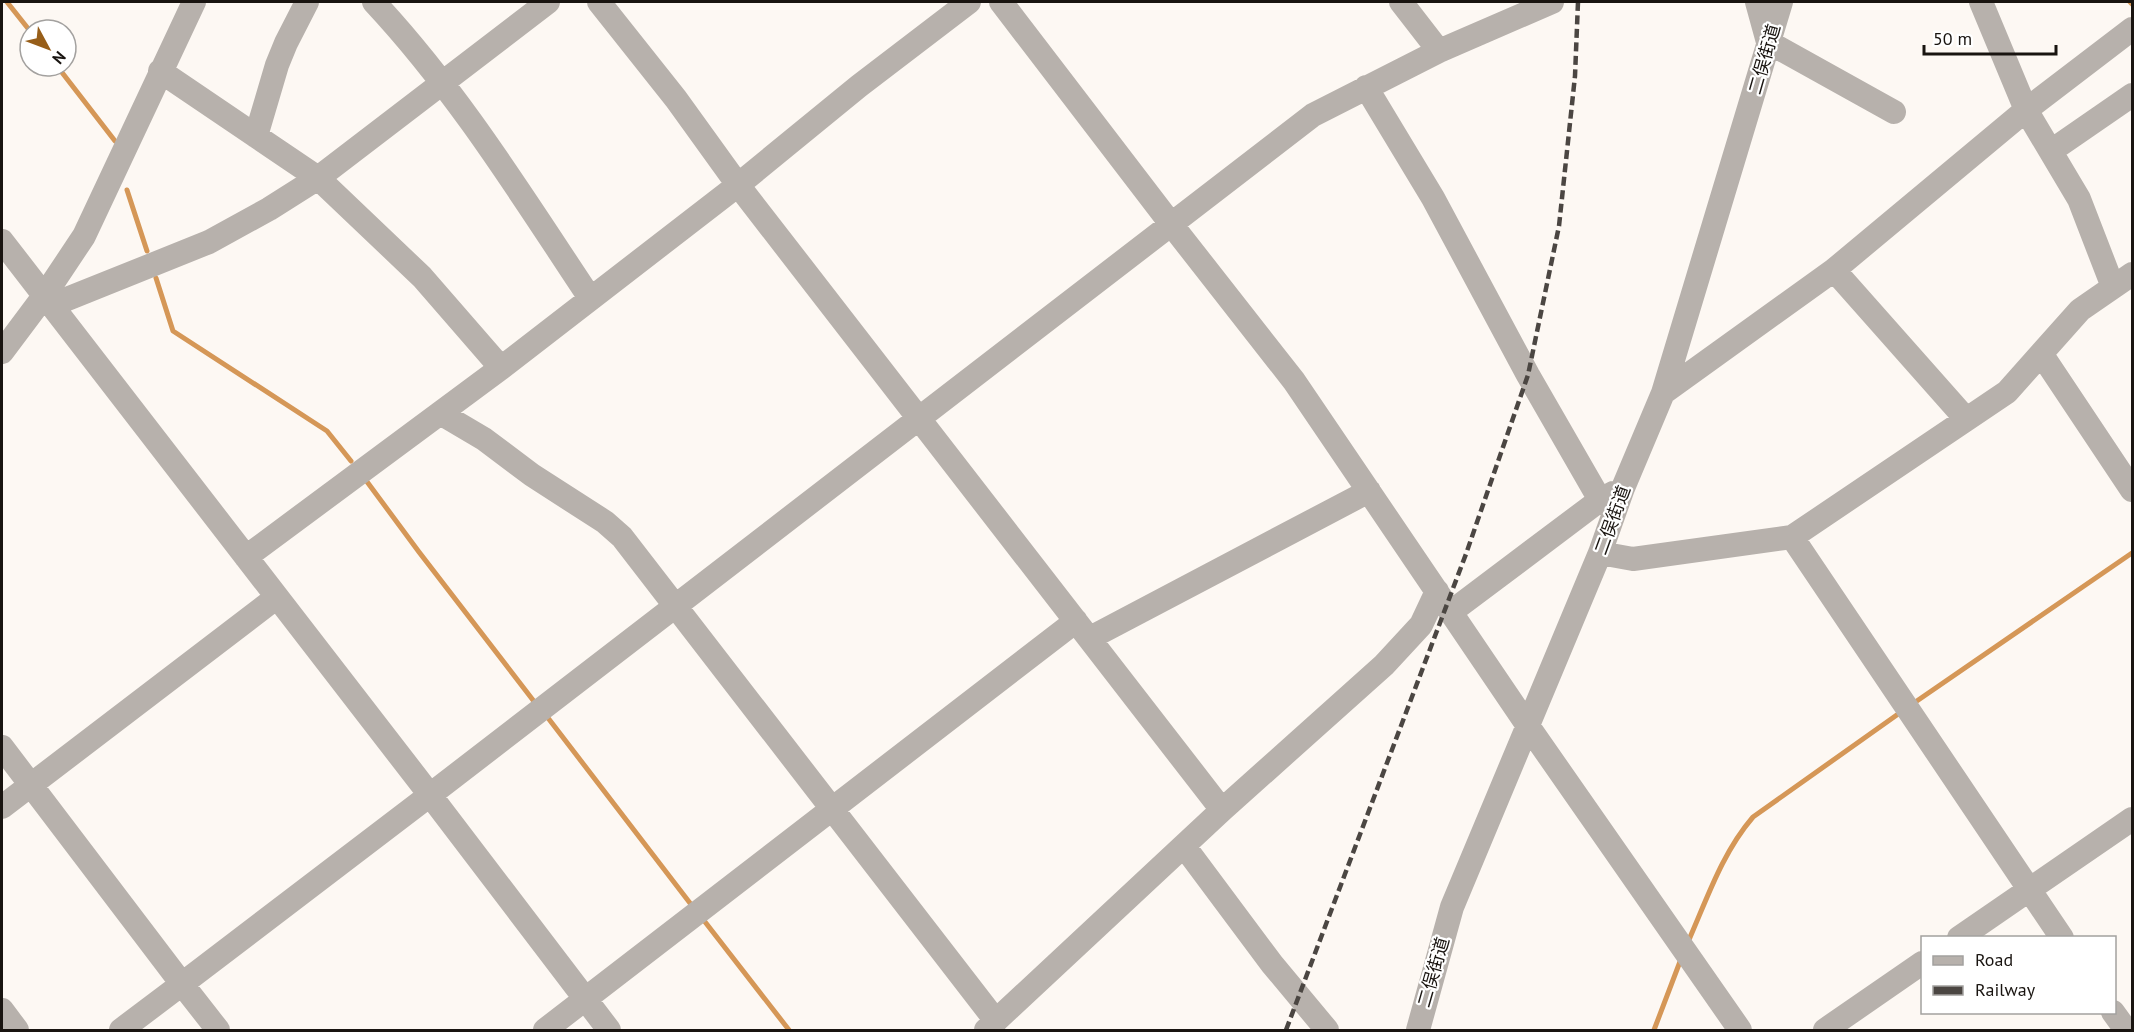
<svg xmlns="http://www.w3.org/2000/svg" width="2134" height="1032" font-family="'PT Sans','Noto Sans JP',sans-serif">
<rect width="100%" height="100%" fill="#fdf8f3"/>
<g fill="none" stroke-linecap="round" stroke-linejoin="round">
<path stroke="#d59757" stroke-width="5" d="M7 2 30 31
M2130 2 2132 4
M57 66 115 141
M127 190 147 251
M156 278 173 331 327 431 351 461
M365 479 419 552 536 704
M1911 705 2132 553
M545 714 693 907
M702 918 789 1030
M1688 942C1707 899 1722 853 1753 817L1901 712
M1654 1030 1681 959"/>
<path stroke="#b7b1ac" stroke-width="24" d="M374 2C458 92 522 196 590 298
M599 2 676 99 738 185 1222 810
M1001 2 1171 224 1294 381 1528 726 1740 1030
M1757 2 1768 42 1894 112
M1981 2 2026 110 2079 199 2113 287
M1439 51 1552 2
M160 71 318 178 422 277 501 368
M1366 87 1433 198 1528 375 1600 500
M256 136 277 65 286 43 307 2
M2051 151 2132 95
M2 241 430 795 1313 115 1439 51 1401 2
M1834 270 1966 419
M44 296 67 299 209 242 269 209 318 178 548 2
M2 352 44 296 84 236 194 2
M2042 355 2132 490
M1663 393 1834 270 2026 110 2132 29
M440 413 484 439 532 475 605 522 622 537 996 1021
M1792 537 2062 938
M1600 553 1633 559 1792 537 2007 392 2080 310 2132 274
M246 557 501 368 738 185 859 86 969 2
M1451 612 1600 500 1613 493
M1090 638 1369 491
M2 747 182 984 430 795 609 1030
M2 807 277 597
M1184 846 1272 964 1327 1030
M1959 938 2132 819
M2 1010 17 1030
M2113 1012 2126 1030
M121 1030 182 984 218 1030
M545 1030 1076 621
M986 1030 1222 810 1384 665 1421 625 1437 591
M1418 1030 1452 907 1600 553 1623 488 1663 393 1781 2
M1825 1030 1922 963"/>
<path stroke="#4b4642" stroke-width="4.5" stroke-dasharray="9 4.5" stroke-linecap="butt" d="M1286 1030 1466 554 1528 375 1559 226 1575 76 1578 2"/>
</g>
<g text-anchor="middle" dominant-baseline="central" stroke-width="4.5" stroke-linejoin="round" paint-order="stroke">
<g font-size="18" fill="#191410" stroke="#fff">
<text transform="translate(1764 59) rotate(-74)">二俣街道</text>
<text transform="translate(1612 520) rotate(-70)">二俣街道</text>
<text transform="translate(1433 972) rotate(-74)">二俣街道</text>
</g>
</g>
<rect width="2134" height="1032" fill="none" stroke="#191410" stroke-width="6"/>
<rect x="1921" y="936" width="195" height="78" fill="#ffffff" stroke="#a3a19f" stroke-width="1.5"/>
<rect x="1933" y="956" width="30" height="9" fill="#b7b1ac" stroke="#a3a19f" stroke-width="1.5"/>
<text x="1975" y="966" font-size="18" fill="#191410">Road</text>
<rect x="1933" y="986" width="30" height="9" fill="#4b4642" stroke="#a3a19f" stroke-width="1.5"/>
<text x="1975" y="996" font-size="18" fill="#191410">Railway</text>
<g transform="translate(48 48) rotate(131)"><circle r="28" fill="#ffffff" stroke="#a3a19f" stroke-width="1.5"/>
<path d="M0-4.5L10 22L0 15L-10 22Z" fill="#975e19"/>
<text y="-9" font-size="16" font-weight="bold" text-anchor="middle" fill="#191410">N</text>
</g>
<path d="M1924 45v9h132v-9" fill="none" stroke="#191410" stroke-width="3"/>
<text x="1933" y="45" font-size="18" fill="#191410" stroke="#ffffff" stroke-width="4.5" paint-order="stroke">50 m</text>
</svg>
